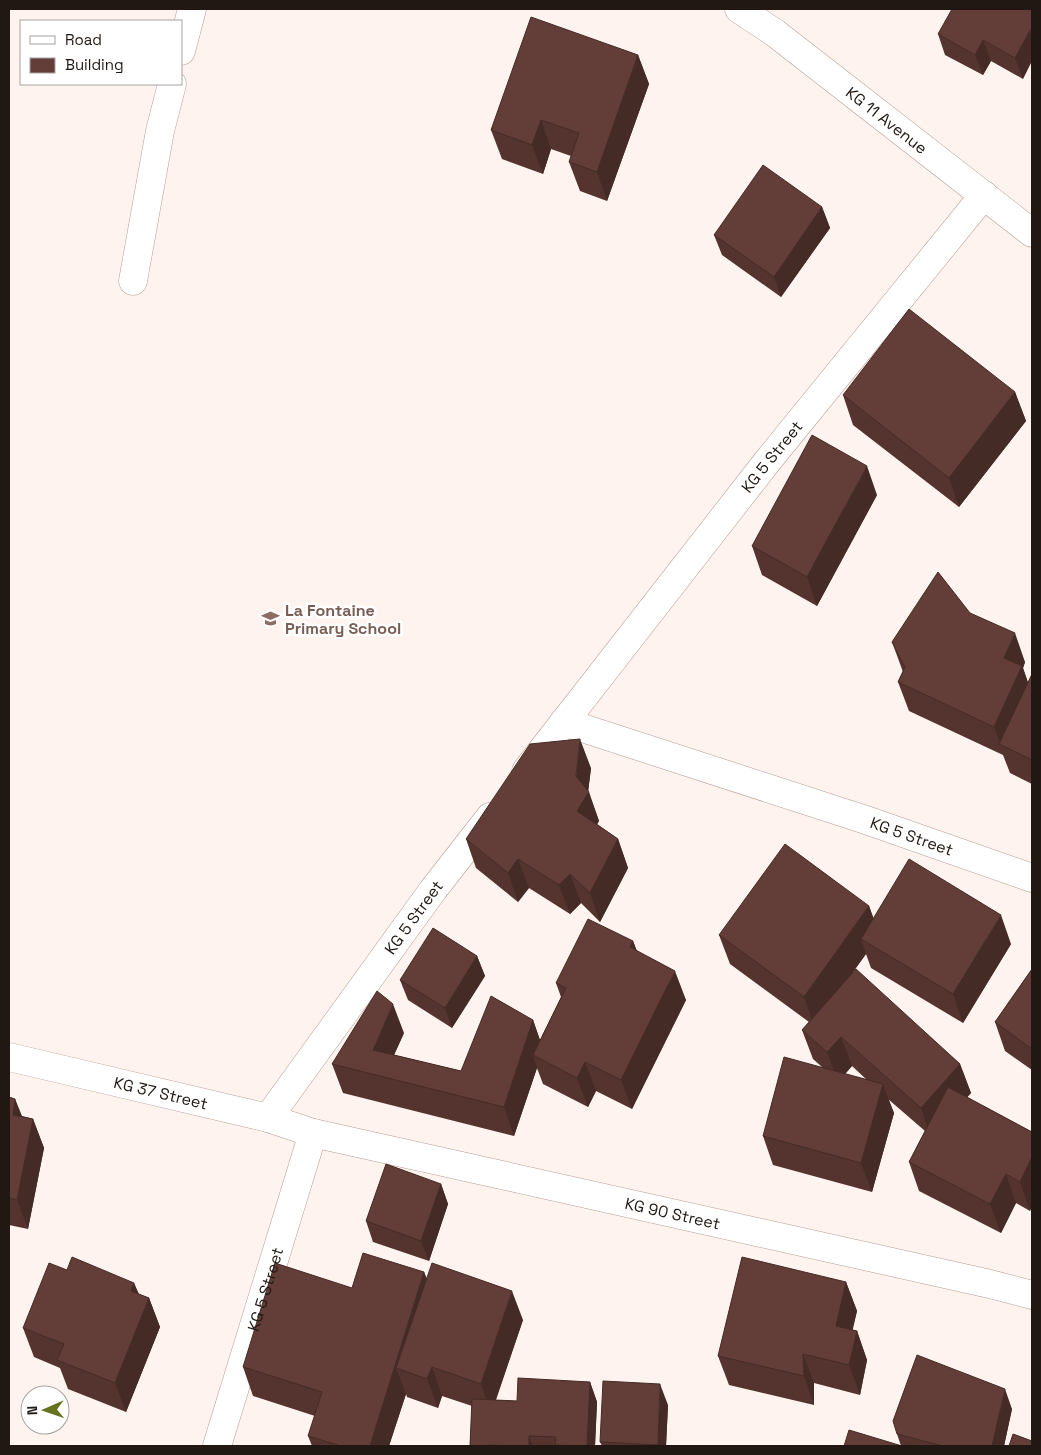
<svg xmlns="http://www.w3.org/2000/svg" width="1041" height="1455" font-family="'Space Grotesk',sans-serif">
<rect width="100%" height="100%" fill="#fff3ef"/>
<g fill="none" stroke-linecap="round" stroke-linejoin="round">
<defs>
<g id="minor">
<path d="M181 51 192 9"/>
<path d="M133 281 160 131 172 84"/>
<path id="s1" d="M564 722 866 820 1032 878"/>
<path id="s2" d="M526 771 766 463 984 195"/>
<path id="s3" d="M9 1057 268 1118 313 1133 990 1284 1032 1295"/>
<path id="s4" d="M268 1118 433 890 490 817"/>
<path id="s5" d="M217 1446 313 1133"/>
</g>
<g id="major">
<path id="s6" d="M739 9 775 33 1032 233"/>
</g>
</defs>
<use href="#minor" stroke="#b69c93" stroke-width="29"/>
<use href="#major" stroke="#b69c93" stroke-width="29"/>
<use href="#minor" stroke="#fff" stroke-width="28"/>
<use href="#major" stroke="#fff" stroke-width="28"/>
</g>
<path fill="#55342f" fill-rule="evenodd" d="M1032 9 1023 79 991 61 983 75 945 55 938 34Z
M638 55 649 84 607 201 580 191 569 162 571 156 551 149 543 174 502 159 491 130Z
M822 207 830 228 781 297 722 255 714 235Z
M1015 392 1026 421 959 507 853 425 843 395Z
M877 495 817 606 762 575 752 546Z
M970 613 1025 662 1023 668 1028 683 1032 675V784L1010 773 1003 755 909 711 898 682 903 672 892 642Z
M591 768 588 791 599 821 597 824 618 839 628 868 600 922 581 903 570 914 529 888 518 902 476 868 466 839Z
M869 906 873 918 1011 944 963 1023 871 968 866 954 853 972 960 1064 971 1093 967 1097 1032 1132 1030 1211 1016 1203 1001 1233 919 1191 909 1162 925 1131 888 1099 894 1113 872 1192 773 1165 763 1136 822 1067 813 1059 802 1030 809 1022 730 964 719 935ZM852 1066 867 1080 845 1074Z
M633 941 637 951 686 1000 632 1109 596 1091 588 1107 543 1084 537 1068 514 1136 343 1093 332 1064 404 1033 394 1055 461 1071 533 1020 540 1040 561 997 556 983Z
M477 956 485 976 452 1028 408 1000 400 980Z
M1032 969V1070L1005 1051 995 1022Z
M9 1097 15 1099 22 1116 33 1119 44 1148 28 1229 9 1225Z
M441 1184 448 1204 429 1261 373 1242 366 1221Z
M67 1270 134 1283 139 1294 149 1298 160 1327 126 1412 68 1389 60 1368 34 1357 23 1328Z
M424 1272 427 1279 523 1320 496 1400 517 1401 590 1382 597 1402 595 1446H470L472 1406 442 1396 438 1408 407 1397 406 1394 389 1446H312L308 1436 315 1416 253 1396 243 1367 352 1288Z
M846 1282 857 1311 852 1330 857 1331 867 1360 860 1395 814 1383V1405L729 1385 718 1356Z
M668 1405 666 1446H602L600 1442Z
M1012 1409 1004 1446H844H901L897 1434Z"/>
<path fill="#452b26" d="M1032 27V61L1023 79 1015 58Z
M983 40 991 61 983 75 975 55Z
M638 55 649 84 607 201 597 172Z
M541 120 551 149 543 174 532 145Z
M822 207 830 228 781 297 774 277Z
M1015 392 1026 421 959 507 949 478Z
M867 466 877 495 817 606 807 577Z
M1015 633 1025 662 1023 668 1032 694 1001 745 994 727 1004 658Z
M580 739 591 768 588 793 589 792 599 821 588 840 577 811 576 776Z
M618 839 628 868 600 922 590 893Z
M518 859 529 888 518 902 508 873Z
M570 874 581 903 570 914 559 885Z
M869 906 880 935 861 939 866 954 814 1026 804 997Z
M1001 915 1011 944 963 1023 953 994Z
M633 941 644 970 630 947Z
M477 956 485 976 452 1028 445 1008Z
M675 971 686 1000 632 1109 621 1080Z
M393 1004 404 1033 384 1077 373 1050Z
M533 1020 543 1049 533 1055 537 1068 514 1136 504 1107Z
M841 1037 852 1066 838 1082 827 1052Z
M585 1062 596 1091 588 1107 577 1078Z
M960 1064 971 1093 931 1137 921 1108Z
M883 1084 894 1113 872 1192 861 1163Z
M15 1099 26 1128 13 1115Z
M33 1119 44 1148 28 1229 17 1200Z
M1032 1157V1207L1030 1211 1020 1182Z
M1006 1174 1016 1203 1001 1233 990 1204Z
M441 1184 448 1204 429 1261 421 1241Z
M424 1272 435 1301 396 1368 406 1394 389 1446H370Z
M846 1282 857 1311 847 1355 836 1326Z
M134 1283 144 1310 149 1298 160 1327 126 1412 115 1383 131 1291Z
M512 1291 523 1320 491 1413 481 1384Z
M857 1331 867 1360 860 1395 849 1365Z
M803 1354 814 1383V1405L804 1376Z
M432 1367 442 1396 438 1408 427 1379Z
M590 1382 597 1402 595 1446H587Z
M660 1384 668 1405 666 1446H658V1445Z
M1005 1389 1012 1409 1004 1446H992Z
M529 1436 533 1446H529Z"/>
<path fill="#633d37" stroke="#452b26" d="M952 9H1032V27L1015 58 983 40 975 55 938 34Z
M531 17 638 55 597 172 569 162 579 133 541 120 532 145 491 130Z
M763 165 822 207 774 277 714 235Z
M909 309 1015 392 949 478 843 395Z
M812 435 867 466 807 577 752 546Z
M938 572 970 613 1015 633 1004 658 1022 666 994 727 898 682 905 667 892 642Z
M1032 674V760L999 744Z
M580 739 576 776 589 792 577 811 618 839 590 893 570 874 559 885 518 859 508 873 466 839 530 744Z
M785 844 869 906 804 997 719 935Z
M909 859 1001 915 953 994 861 939Z
M588 919 633 941 630 947 675 971 621 1080 585 1062 577 1078 533 1055 566 988 556 983Z
M433 928 477 956 445 1008 400 980Z
M856 969 960 1064 921 1108 841 1037 827 1052 802 1030Z
M1032 969V1049L995 1022Z
M377 991 393 1004 373 1050 461 1071 491 996 533 1020 504 1107 332 1064Z
M784 1057 883 1084 861 1163 763 1136Z
M948 1087 1032 1132V1157L1020 1182 1006 1174 990 1204 909 1162Z
M9 1097 15 1099 13 1115 33 1119 17 1200 9 1198Z
M386 1164 441 1184 421 1241 366 1221Z
M363 1253 424 1272 370 1446H341L308 1436 322 1392 243 1367 275 1263 352 1288Z
M72 1257 134 1283 131 1291 149 1298 115 1383 57 1360 64 1344 23 1328 49 1263 67 1270Z
M742 1257 846 1282 836 1326 857 1331 849 1365 803 1354 804 1376 718 1356Z
M432 1263 512 1291 481 1384 432 1367 427 1379 396 1368Z
M917 1355 1005 1389 992 1446H943L897 1434 893 1421Z
M518 1378 590 1382 587 1446 555 1445 556 1437 529 1436V1446L487 1445V1446H470L472 1399 517 1401Z
M603 1381 660 1384 658 1445 600 1442Z
M849 1430 902 1446H844Z
M1013 1434 1032 1441V1446H1009Z"/>
<defs>
<symbol id="school-bare" viewBox="-9 -9 18 18"><path d="M0-5L7-2L0 1L-7-2ZM-4 1L0 2.5L4 1V4Q0 6-4 4Z" fill="#8d6e63" stroke="#fff" stroke-width="2.5" paint-order="stroke"/></symbol>
</defs>
<g fill-rule="evenodd">
<use href="#school-bare" x="258" y="606" width="25" height="25"/>
</g>
<g text-anchor="middle" dominant-baseline="central" stroke-width="5" stroke-linejoin="round" paint-order="stroke">
<g font-size="16" fill="#211814" stroke="#fff">
<text stroke="none"><textPath href="#s6" startOffset="185">KG 11 Avenue</textPath></text>
<text stroke="none"><textPath href="#s2" startOffset="399">KG 5 Street</textPath></text>
<text stroke="none"><textPath href="#s1" startOffset="366">KG 5 Street</textPath></text>
<text stroke="none"><textPath href="#s4" startOffset="248">KG 5 Street</textPath></text>
<text stroke="none"><textPath href="#s3" startOffset="156">KG 37 Street</textPath></text>
<text stroke="none"><textPath href="#s3" startOffset="682">KG 90 Street</textPath></text>
<text stroke="none"><textPath href="#s5" startOffset="164">KG 5 Street</textPath></text>
</g>
<g font-size="16" font-weight="bold" fill="#785e54" stroke="#fff" text-anchor="start">
<text x="285" y="610">La Fontaine<tspan x="285" dy="18">Primary School</tspan></text>
</g>
</g>
<rect width="1041" height="1455" fill="none" stroke="#211814" stroke-width="20"/>
<rect x="20" y="20" width="162" height="65" fill="#ffffff" stroke="#a6a3a1"/>
<rect x="30" y="36" width="25" height="8" fill="#ffffff" stroke="#a6a3a1"/>
<text x="65" y="45" font-size="15" fill="#211814">Road</text>
<rect x="30" y="58" width="25" height="15" fill="#633d37" stroke="#a6a3a1"/>
<text x="65" y="70" font-size="15" fill="#211814">Building</text>
<g transform="translate(45 1410) rotate(268)"><circle r="24" fill="#ffffff" stroke="#a6a3a1"/>
<path d="M0-4L9 19L0 12L-9 19Z" fill="#66721d"/>
<text y="-8" font-size="14" font-weight="bold" text-anchor="middle" fill="#211814">N</text>
</g>
</svg>
